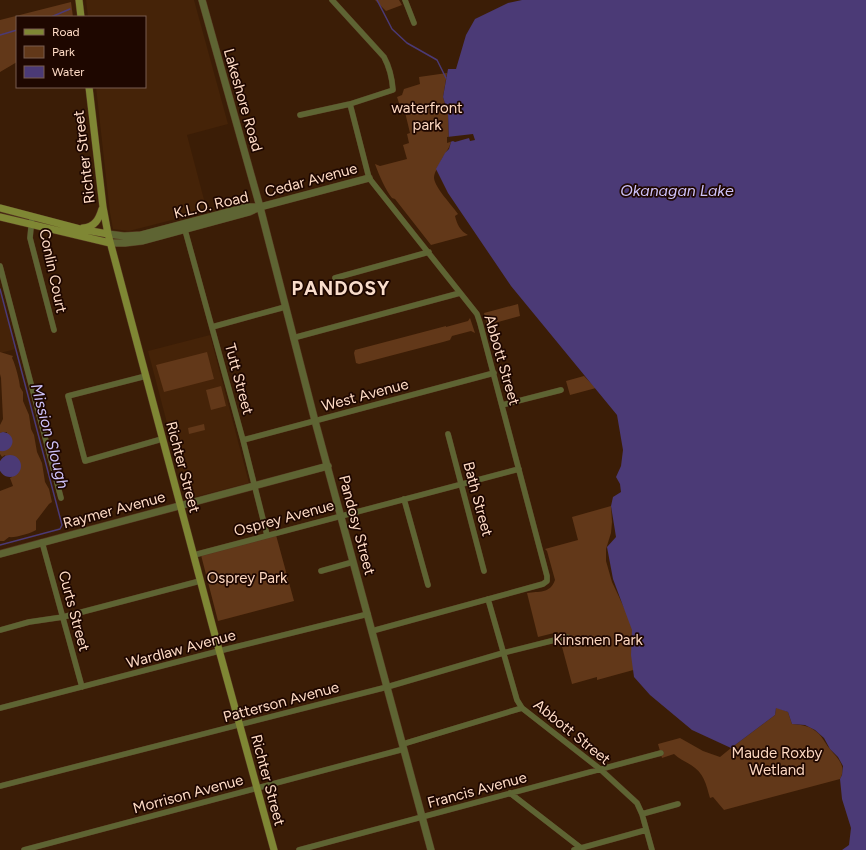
<svg xmlns="http://www.w3.org/2000/svg" width="866" height="850" font-family="Figtree,sans-serif">
<rect width="100%" height="100%" fill="#3b1d06"/>
<path fill="#452308" d="M86 0H194L228 124 187 135 207 211 129 231 113 229 110 213 96 87H145V17H88Z
M0 291 16 349 0 353Z
M210 335 249 483 187 499 148 351Z"/>
<path fill="#623819" d="M375 0H399L402 5 386 11Z
M71 2 73 17H17V62L0 72V20Z
M447 73 443 97 448 114 449 142H451C449 150 443 155 440 163 438 167 434 173 434 178 435 188 452 205 458 214L455 216C457 224 460 231 468 235L431 245 395 199 392 198C385 189 379 175 375 164L380 166 407 159 403 145 409 143 407 134 410 133 403 104 399 103 397 97 402 95 404 89 420 84 419 77Z
M518 304 520 316 487 325 484 313Z
M470 318 475 333 471 331 452 336 450 340 443 342 359 364 356 363 354 353 355 350 446 326V327L468 321Z
M0 352 13 356 12 358C15 363 20 382 20 387L23 392V401L29 415 31 429 34 435 37 452 42 463 45 482 49 489 52 502 49 504 36 521V530C32 533 15 538 9 537L4 541H0V491L13 486 10 478 12 477 5 455 2 457 0 454V451H1L7 432 0 433V425L3 419 1 378 0 374Z
M207 352 214 379 164 392 156 365Z
M584 376 596 388 570 395 566 381Z
M221 386 226 406 211 410 206 390Z
M204 424 205 430 189 434 188 428Z
M611 506 612 522 611 533 606 549V561L612 582 635 631 637 669 597 680V677L572 684 558 632 538 637 527 593C539 591 550 594 555 580L547 551 545 549 578 540 572 517Z
M276 535 294 601 218 621 201 555Z
M776 707 788 712 792 724C800 725 807 725 814 730 822 735 824 742 830 749 838 759 847 766 840 779L724 810 713 797 710 798C706 784 704 773 691 765 685 761 679 759 674 754L662 758 658 744 680 738 703 751 720 757 731 748 775 715Z"/>
<path fill="#4b3a76" d="M522 0H866V850H842L849 845 851 828 842 799 840 779 842 775 843 766 838 757 830 749 824 738 815 730 805 725 792 724 788 712 776 708 775 715 731 748 692 730 650 695 634 677 631 655 632 630 613 579 607 547 616 537 611 506 613 497 621 492 620 484 616 477 621 466 623 450 617 415 511 286 448 193 436 169 445 153 449 149 451 142H449L448 114 443 97 448 69H456L466 35 475 19 508 3Z
M3 432C18 434 14 453 0 451V433Z
M-1 466a11 11 0 1 1 22 0a11 11 0 1 1-22 0Z"/>
<path fill="#3b1d06" d="M473 134 475 140 470 141 469 138 455 142 453 141 447 143V137Z"/>
<g fill="none" stroke-linecap="round" stroke-linejoin="round">
<path stroke="#4b3a76" stroke-width="1.5" d="M377 0 392 29 407 43 437 60 446 78
M51 17 70 9
M0 35 17 30
M0 289 62 525 60 529 0 545"/>
<defs>
<path id="minor" d="M405 0 414 23
M350 104 369 178 477 314 480 323 547 576V581L543 584 372 631
M300 115 350 104 393 90C392 77 390 68 384 57L332 0
M32 217 30 238 54 330
M185 230 243 440 267 535
M0 266 61 498
M335 278 429 252
M212 327 285 307
M293 338 460 293
M146 376 68 396 85 461 162 439
M502 405 561 390
M448 434 484 571
M243 440 494 373
M404 499 428 585
M42 542 82 687
M194 555 519 469
M321 571 353 562
M488 599 517 700 522 708 600 769 637 803 642 814 652 850
M0 630 29 622 63 617 200 581
M0 708 219 651 368 614
M403 744 522 708
M0 786 387 687 503 653 567 637
M510 793 581 848
M642 814 678 804
M24 850 404 749
M299 850 661 753
M574 850 646 830"/>
<path id="tertiary" d="M202 0 260 207 315 421 431 850
M108 234 124 236 141 235 247 207H257
M110 243H125L142 241 249 212 260 207 369 178
M0 554 328 466"/>
<path id="secondary" d="M79 0 81 17
M89 87 103 207 108 234 213 628 274 850
M0 208 80 229 108 234
M0 217 110 243
M83 228C95 227 99 219 102 209"/>
</defs>
<use href="#minor" stroke="#563821" stroke-width="6"/>
<use href="#tertiary" stroke="#563821" stroke-width="8"/>
<use href="#secondary" stroke="#563821" stroke-width="8"/>
<use href="#minor" stroke="#5e6433" stroke-width="5.5"/>
<use href="#tertiary" stroke="#5e6433" stroke-width="7"/>
<use href="#secondary" stroke="#7f8734" stroke-width="7"/>
</g>
<g text-anchor="middle" dominant-baseline="central" stroke-width="3.5" stroke-linejoin="round" paint-order="stroke">
<g font-size="15" fill="#ffdcc6" stroke="#1e0700">
<text transform="translate(243 100) rotate(74)">Lakeshore Road</text>
<text transform="translate(84 157) rotate(-97)">Richter Street</text>
<text transform="translate(311 180) rotate(-15)">Cedar Avenue</text>
<text transform="translate(211 205) rotate(-13)">K.L.O. Road</text>
<text transform="translate(53 271) rotate(78)">Conlin Court</text>
<text transform="translate(502 360) rotate(74)">Abbott Street</text>
<text transform="translate(239 379) rotate(75)">Tutt Street</text>
<text transform="translate(365 395) rotate(-15)">West Avenue</text>
<text transform="translate(183 467) rotate(75)">Richter Street</text>
<text transform="translate(478 499) rotate(75)">Bath Street</text>
<text transform="translate(114 510) rotate(-15)">Raymer Avenue</text>
<text transform="translate(284 518) rotate(-15)">Osprey Avenue</text>
<text transform="translate(357 525) rotate(75)">Pandosy Street</text>
<text transform="translate(74 611) rotate(75)">Curts Street</text>
<text transform="translate(181 649) rotate(-15)">Wardlaw Avenue</text>
<text transform="translate(281 702) rotate(-15)">Patterson Avenue</text>
<text transform="translate(572 732) rotate(39)">Abbott Street</text>
<text transform="translate(268 780) rotate(75)">Richter Street</text>
<text transform="translate(477 790) rotate(-15)">Francis Avenue</text>
<text transform="translate(188 794) rotate(-15)">Morrison Avenue</text>
</g>
<g font-size="15" fill="#fcd7c0" stroke="#1e0700">
<text x="427" y="108">waterfront<tspan x="427" dy="17">park</tspan></text>
<text x="247" y="578">Osprey Park</text>
<text x="598" y="640">Kinsmen Park</text>
<text x="777" y="753">Maude Roxby<tspan x="777" dy="17">Wetland</tspan></text>
</g>
<g font-size="16" font-style="italic" fill="#cec2f9" stroke="#1e0700">
<text x="677" y="190">Okanagan Lake</text>
<text transform="translate(50 436) rotate(75)">Mission Slough</text>
</g>
<g font-size="19" font-weight="bold" letter-spacing="1" fill="#f9ddcb" stroke="#1e0700">
<text x="341" y="288">PANDOSY</text>
</g>
</g>
<rect x="16" y="16" width="130" height="72" fill="#1e0700" stroke="#785c4f"/>
<rect x="24" y="29" width="20" height="6" fill="#7f8734" stroke="#785c4f"/>
<text x="52" y="36" font-size="12" fill="#ffdcc6">Road</text>
<rect x="24" y="46" width="20" height="12" fill="#623819" stroke="#785c4f"/>
<text x="52" y="56" font-size="12" fill="#ffdcc6">Park</text>
<rect x="24" y="66" width="20" height="12" fill="#4b3a76" stroke="#785c4f"/>
<text x="52" y="76" font-size="12" fill="#ffdcc6">Water</text>
</svg>
